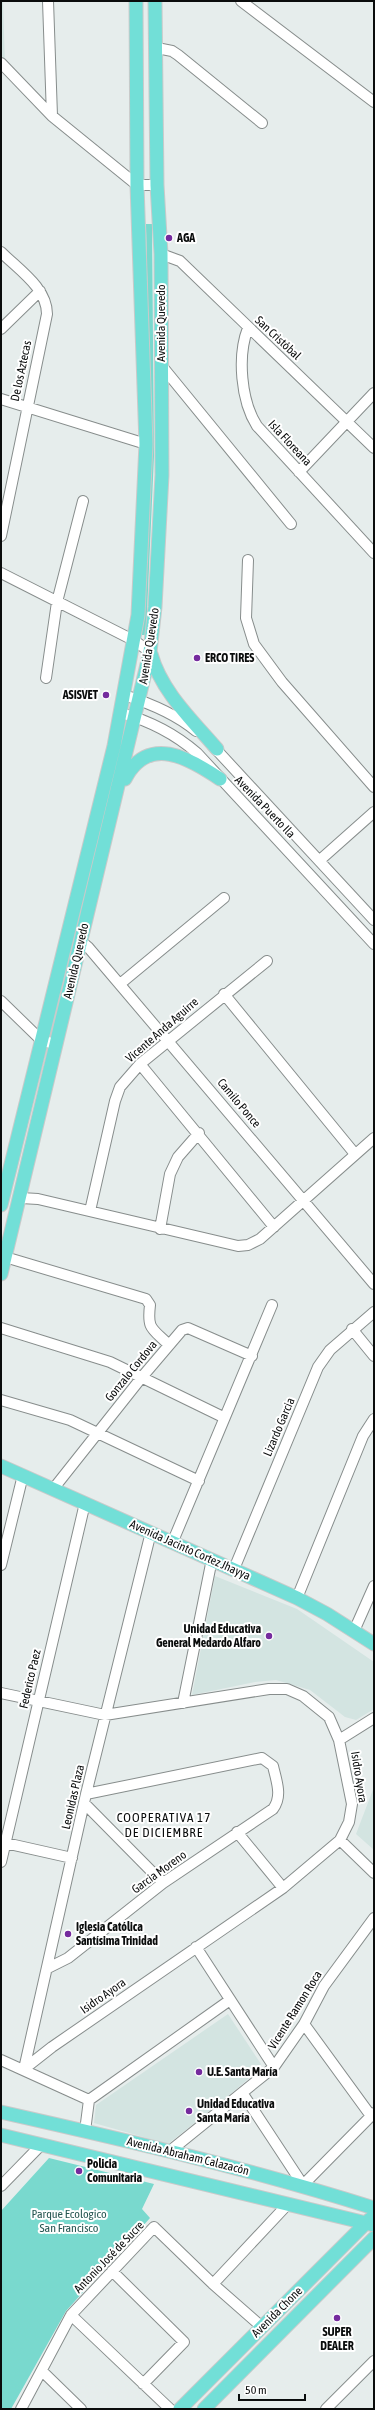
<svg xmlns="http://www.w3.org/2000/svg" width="375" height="2410" font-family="'Asap Condensed',sans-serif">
<rect width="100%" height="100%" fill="#e6edec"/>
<path fill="#d3e4e1" d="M1 1H3L5 65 1 60Z
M215 1576 297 1609 374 1662V1709L356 1720 345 1717 310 1690 276 1680 255 1682 192 1695Z
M374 1787V1850L356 1834Z
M228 2014 261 2064 246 2081 216 2106 168 2144 94 2123 96 2105Z"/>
<path fill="#79d9ce" d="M146 224H152L154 456 146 635H141L148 546 151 456Z
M49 2158 154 2184 142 2209 150 2218 66 2311 11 2409H1V2211Z"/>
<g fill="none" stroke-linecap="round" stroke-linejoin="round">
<defs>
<path id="minor" d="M48 1 52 116
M241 1 374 102
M157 48 172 51 178 55 262 123
M1 63 52 116 137 185H157
M1 252C19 270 47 288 47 314L1 536
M161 254 180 261 374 448
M248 328C237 356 241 401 257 426L374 553
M1 329 40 291
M161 365 291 524
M1 399 146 444
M299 472 374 393
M248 560 246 618 254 644 282 682 374 787
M1 573 135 641 150 652
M46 678 57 602 83 501
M124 695C149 703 176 714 196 731
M121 713C150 721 174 733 197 753L374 944
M212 745 374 920
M320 860 374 812
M81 941 88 947 374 1284
M120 984 224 898
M224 994 355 1154
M1 1001 42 1041 57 1044
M140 1064 274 1227
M21 1198 38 1199 238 1246 248 1245 260 1239 374 1138
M90 1211 115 1101 120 1087 140 1064 267 961
M160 1229 170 1174 178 1157 199 1133
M5 1257 146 1299 150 1305C147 1330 152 1328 169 1345
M1 1328 110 1362 223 1417
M352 1329 374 1356
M1 1400 70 1420 199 1481
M54 1488 142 1377 182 1330 188 1328 252 1356
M173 1541 272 1305
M1 1565 23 1475
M234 1569 318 1367 330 1350 374 1312
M297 1598 363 1436 374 1419
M354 1631 374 1586
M1 1693 105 1715 269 1689H287L303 1696 329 1717 339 1740 352 1804 349 1822 340 1840 283 1888 52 2047 24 2069
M183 1703 212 1559
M339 1740 374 1718
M84 1803 163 1883
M237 1832 283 1888
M340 1840 374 1873
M1 1842 72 1858
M1 1862 85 1503
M196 1947 274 2067
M48 1968 68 1958 163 1883 273 1809C283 1796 276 1780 273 1766L262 1758 86 1794
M304 2024 371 2116
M1 2060 89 2100
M24 2069 86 1794 151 1532
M243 2094 303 2185 374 2113
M85 2131 89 2100 230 2000
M170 2151 274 2067 304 2024 324 1986 374 1918
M1 2186 41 2145
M112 2271 184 2342 143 2384
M213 2284 287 2205
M71 2315 170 2409
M42 2371 81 2409
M21 2409 71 2315 154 2227 213 2284 262 2327
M326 2409 374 2361"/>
<path id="major" d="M151 654C161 691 192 720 217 749
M125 779C148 734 189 758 220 779
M1 1205 114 746 138 615 146 444 137 185 136 1
M1 1274 150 652 155 607 162 475 161 254 157 185 155 1
M1 1466 297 1598 327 1614 374 1644
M1 2112C126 2140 251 2169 374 2208
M1 2135 374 2225
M180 2409 370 2219
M204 2409 374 2238"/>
</defs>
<use href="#minor" stroke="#878d8c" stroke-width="12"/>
<use href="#major" stroke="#c9caca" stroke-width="15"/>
<use href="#minor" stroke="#fff" stroke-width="10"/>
<use href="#major" stroke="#72dfd7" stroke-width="13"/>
</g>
<g fill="#752b9e" stroke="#fff" stroke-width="1.5">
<circle cx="169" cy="238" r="4"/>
<circle cx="197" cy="658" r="4"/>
<circle cx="106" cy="695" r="4"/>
<circle cx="269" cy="1636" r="4"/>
<circle cx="68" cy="1934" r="4"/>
<circle cx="199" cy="2072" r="4"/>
<circle cx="189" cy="2111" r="4"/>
<circle cx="79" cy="2171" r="4"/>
<circle cx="337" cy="2318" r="4"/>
</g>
<g text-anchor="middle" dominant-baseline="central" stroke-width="4" stroke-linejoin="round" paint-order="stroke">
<g font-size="12" font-weight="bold" fill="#0a0c0c" stroke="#fff" text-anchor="start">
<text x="177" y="238">AGA</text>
<text x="205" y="658">ERCO TIRES</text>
<text x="98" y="695" text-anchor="end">ASISVET</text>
<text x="261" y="1629" text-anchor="end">Unidad Educativa<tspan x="261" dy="14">General Medardo Alfaro</tspan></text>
<text x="76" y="1927">Iglesia Católica<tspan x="76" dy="14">Santísima Trinidad</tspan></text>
<text x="207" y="2072">U.E. Santa María</text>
<text x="197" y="2104">Unidad Educativa<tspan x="197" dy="14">Santa María</tspan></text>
<text x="87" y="2164">Policia<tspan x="87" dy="14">Comunitaria</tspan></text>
<text x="337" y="2332" text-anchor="middle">SUPER<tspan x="337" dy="14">DEALER</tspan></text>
</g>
<g font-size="12" fill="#0a0c0c" stroke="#fff">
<text transform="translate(161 323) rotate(-90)">Avenida Quevedo</text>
<text transform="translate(278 338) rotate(43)">San Cristóbal</text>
<text transform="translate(21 371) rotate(-78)">De los Aztecas</text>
<text transform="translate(290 443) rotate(47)">Isla Floreana</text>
<text transform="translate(149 646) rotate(-81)">Avenida Quevedo</text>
<text transform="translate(265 807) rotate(46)">Avenida Puerto Ila</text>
<text transform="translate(76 961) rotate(-77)">Avenida Quevedo</text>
<text transform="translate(162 1030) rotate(-41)">Vicente Anda Aguirre</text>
<text transform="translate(239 1103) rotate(50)">Camilo Ponce</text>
<text transform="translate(131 1371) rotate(-51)">Gonzalo Cordova</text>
<text transform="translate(279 1427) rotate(-67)">Lizardo Garcia</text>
<text transform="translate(190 1550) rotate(24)">Avenida Jacinto Cortez Jhayya</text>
<text transform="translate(30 1679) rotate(-77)">Federico Paez</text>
<text transform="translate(359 1777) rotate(81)">Isidro Ayora</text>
<text transform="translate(73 1797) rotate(-77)">Leonidas Plaza</text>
<text transform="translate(159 1872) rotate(-36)">Garcia Moreno</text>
<text transform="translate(103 1996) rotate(-35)">Isidro Ayora</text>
<text transform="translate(295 2010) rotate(-58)">Vicente Ramon Roca</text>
<text transform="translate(188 2156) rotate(14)">Avenida Abraham Calazacón</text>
<text transform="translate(109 2257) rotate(-46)">Antonio José de Sucre</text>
<text transform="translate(277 2312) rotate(-45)">Avenida Chone</text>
</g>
<g font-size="12" fill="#265752" stroke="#fff">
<text x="69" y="2214">Parque Ecologico<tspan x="69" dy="14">San Francisco</tspan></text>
</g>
<g font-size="13" letter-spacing="1" fill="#0a0c0c" stroke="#fff">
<text x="164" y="1817">COOPERATIVA 17<tspan x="164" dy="15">DE DICIEMBRE</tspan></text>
</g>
</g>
<rect width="375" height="2410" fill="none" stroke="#0a0c0c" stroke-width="4"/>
<path d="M239 2394v6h66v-6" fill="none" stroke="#0a0c0c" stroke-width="2"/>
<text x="245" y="2394" font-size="12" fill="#0a0c0c" stroke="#ffffff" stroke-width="3" paint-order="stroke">50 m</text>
</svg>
